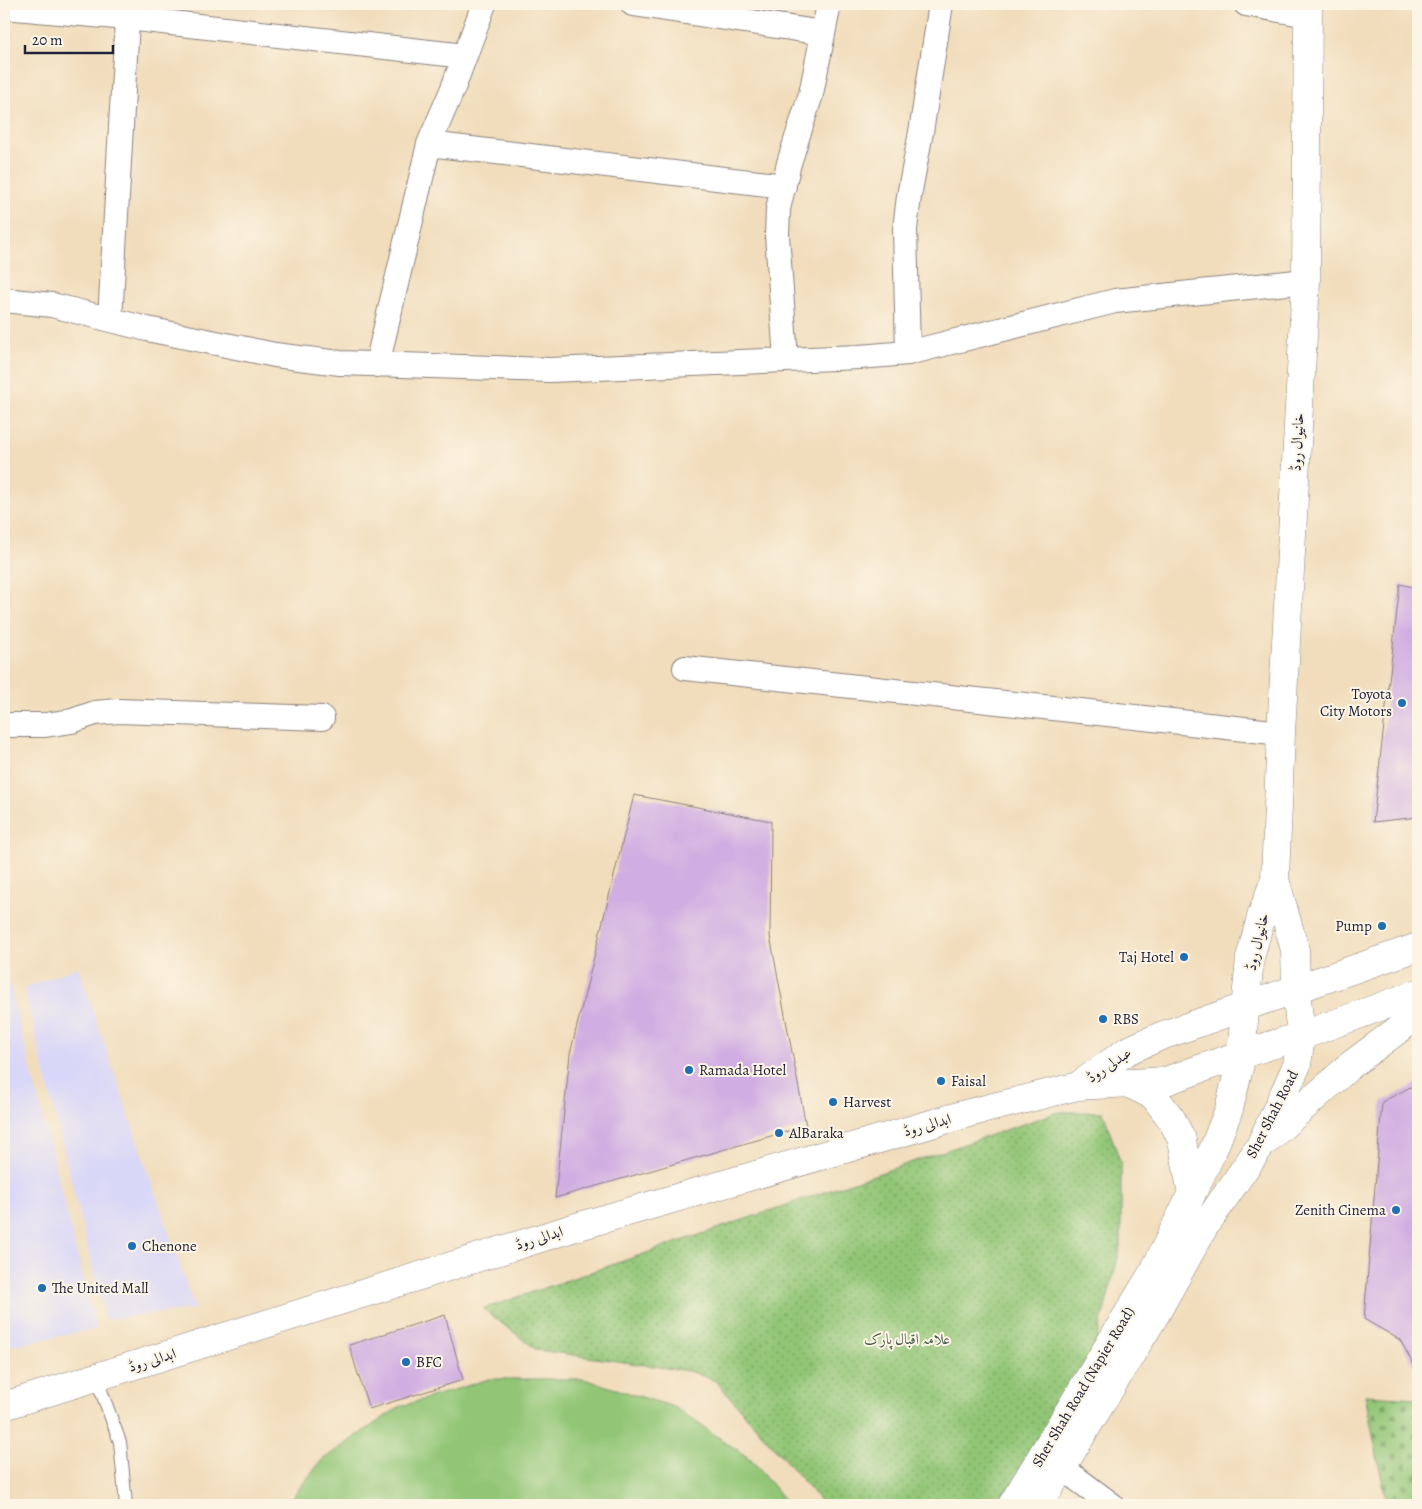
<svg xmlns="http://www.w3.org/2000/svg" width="1422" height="1509" font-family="Alegreya,Amiri,serif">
<defs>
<pattern id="grass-dots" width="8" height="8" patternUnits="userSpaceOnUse" patternTransform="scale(1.25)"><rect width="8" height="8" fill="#92c676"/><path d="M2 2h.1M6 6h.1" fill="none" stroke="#77a062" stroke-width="1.8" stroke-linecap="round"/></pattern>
<pattern id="cemetery-stones" width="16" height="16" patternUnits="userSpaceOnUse" patternTransform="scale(1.25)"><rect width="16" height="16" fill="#92c676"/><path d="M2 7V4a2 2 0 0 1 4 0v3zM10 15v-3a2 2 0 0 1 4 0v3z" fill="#77a062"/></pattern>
</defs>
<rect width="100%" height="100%" fill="#fcf5e5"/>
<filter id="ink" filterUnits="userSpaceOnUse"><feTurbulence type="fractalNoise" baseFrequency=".02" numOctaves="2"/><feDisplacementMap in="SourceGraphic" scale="10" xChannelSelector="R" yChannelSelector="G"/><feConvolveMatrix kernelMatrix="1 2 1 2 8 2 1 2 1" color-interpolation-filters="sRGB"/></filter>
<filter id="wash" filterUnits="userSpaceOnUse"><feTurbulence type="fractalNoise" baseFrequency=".0096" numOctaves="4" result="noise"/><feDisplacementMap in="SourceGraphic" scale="20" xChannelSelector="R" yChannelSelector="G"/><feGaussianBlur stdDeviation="1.12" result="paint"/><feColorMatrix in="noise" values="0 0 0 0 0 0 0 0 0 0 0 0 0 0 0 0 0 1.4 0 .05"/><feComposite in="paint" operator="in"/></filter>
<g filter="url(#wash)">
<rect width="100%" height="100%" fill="#f1ddbc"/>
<path fill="#d9d7f8" d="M4 963 96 1329 4 1347Z
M78 967 195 1309 105 1319 24 988Z"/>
<path fill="url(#grass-dots)" stroke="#5a7458" d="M1058 1112H1103L1121 1164V1246L1094 1350 1001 1505H824L716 1381 689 1371 537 1350 483 1309Z"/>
<path fill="url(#cemetery-stones)" stroke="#5a7458" d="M1365 1395 1418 1398V1505H1387Z"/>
<path fill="#92c676" stroke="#5a7458" d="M489 1379H584L674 1407 752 1460 788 1505H286L322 1460 399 1407Z"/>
<g id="blocks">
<path fill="#d0ade2" d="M1400 584 1418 588V817L1373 822Z
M634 795 771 821 770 936 806 1126 555 1198 570 1054Z
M1418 1083V1372L1400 1340 1364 1319 1382 1102Z
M445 1315 463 1380 369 1409 349 1345Z"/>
</g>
</g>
<g filter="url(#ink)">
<use href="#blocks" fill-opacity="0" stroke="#8a807c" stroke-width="1"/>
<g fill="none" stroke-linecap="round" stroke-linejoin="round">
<defs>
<path id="service" d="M96 1377 120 1442 126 1505"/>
<path id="minor" d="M633 4 823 33
M1246 4 1308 15
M4 7 127 18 465 56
M429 144 784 186
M4 300 52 305 147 329 275 355 340 363 550 370 859 357 908 353 1115 301 1306 281
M110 319 128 4
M908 353 905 229 909 196 921 132 941 4
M786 359 777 235 778 209 789 163 811 94 829 4
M377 365 429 144 453 88 484 4
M685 668 1281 733
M4 725H45L72 721 95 713 118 711 322 718
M1061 1467 1112 1505"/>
<path id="secondary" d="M1078 1086 1127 1051 1161 1036 1247 1006
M4 1406 576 1227 969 1113 1078 1086 1166 1081 1242 1054"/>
<path id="primary" d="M1247 1006 1418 947
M1242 1054 1301 1036 1418 993
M1129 1084 1154 1096 1172 1120 1182 1140 1192 1194
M1267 1140 1352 1064 1418 1015
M1012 1505 1155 1269 1213 1150 1229 1109 1240 1064 1250 958 1262 914 1275 879
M1039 1505 1154 1317 1204 1227 1259 1148 1297 1065 1301 1036 1296 989 1295 950 1275 879 1281 733 1306 281 1308 4"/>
</defs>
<use href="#service" stroke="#8a807c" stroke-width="14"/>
<use href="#minor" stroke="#8a807c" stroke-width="26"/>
<use href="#secondary" stroke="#8a807c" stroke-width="29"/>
<use href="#primary" stroke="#8a807c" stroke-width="29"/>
<use href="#service" stroke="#fff" stroke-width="12"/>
<use href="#minor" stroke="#fff" stroke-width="24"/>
<use href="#secondary" stroke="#fff" stroke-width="28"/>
<use href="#primary" stroke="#fff" stroke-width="28"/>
</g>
</g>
<g fill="#1f6fb2" stroke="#fcf5e5" stroke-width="2">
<circle cx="1402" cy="703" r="5"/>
<circle cx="1382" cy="926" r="5"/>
<circle cx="1184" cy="957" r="5"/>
<circle cx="1103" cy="1019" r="5"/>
<circle cx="689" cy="1070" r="5"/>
<circle cx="941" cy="1081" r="5"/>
<circle cx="833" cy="1102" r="5"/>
<circle cx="779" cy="1133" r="5"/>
<circle cx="1396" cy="1210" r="5"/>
<circle cx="132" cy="1246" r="5"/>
<circle cx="42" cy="1288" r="5"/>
<circle cx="406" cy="1362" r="5"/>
</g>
<g text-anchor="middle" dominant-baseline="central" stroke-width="4" stroke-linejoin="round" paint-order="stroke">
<g font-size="15" fill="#22223b" stroke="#fcf5e5">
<text transform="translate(1297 442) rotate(-87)">خانیوال روڈ</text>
<text transform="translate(1257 942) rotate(-77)">خانیوال روڈ</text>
<text transform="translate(1109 1065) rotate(-34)">عبدلی روڈ</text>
<text transform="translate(1272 1114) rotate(-63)">Sher Shah Road</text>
<text transform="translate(927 1125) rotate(-16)">ابدالی روڈ</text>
<text transform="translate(539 1238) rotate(-17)">ابدالی روڈ</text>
<text transform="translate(152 1360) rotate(-17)">ابدالی روڈ</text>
<text transform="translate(1083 1387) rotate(-59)">Sher Shah Road (Napier Road)</text>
</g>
<g font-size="15" fill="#22223b" stroke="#fcf5e5" text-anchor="start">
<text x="1392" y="694" text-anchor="end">Toyota<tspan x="1392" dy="17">City Motors</tspan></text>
<text x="1372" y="926" text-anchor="end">Pump</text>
<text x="1174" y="957" text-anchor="end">Taj Hotel</text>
<text x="1113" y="1019">RBS</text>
<text x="699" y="1070">Ramada Hotel</text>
<text x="951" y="1081">Faisal</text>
<text x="843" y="1102">Harvest</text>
<text x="789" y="1133">AlBaraka</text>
<text x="1386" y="1210" text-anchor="end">Zenith Cinema</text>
<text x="142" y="1246">Chenone</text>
<text x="52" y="1288">The United Mall</text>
<text x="416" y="1362">BFC</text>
</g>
<g font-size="15" fill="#495b50" stroke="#fcf5e5">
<text x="907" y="1339">علامہ اقبال پارک</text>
</g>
</g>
<rect width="1422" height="1509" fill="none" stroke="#fcf5e5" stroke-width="20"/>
<path d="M25 45v8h88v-8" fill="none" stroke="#22223b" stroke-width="2.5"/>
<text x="32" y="45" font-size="15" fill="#22223b" stroke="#fcf5e5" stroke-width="4" paint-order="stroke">20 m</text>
</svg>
